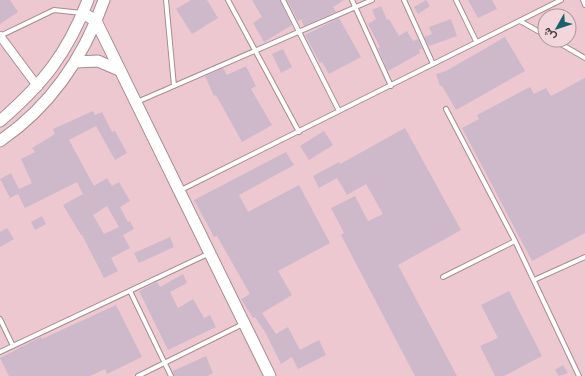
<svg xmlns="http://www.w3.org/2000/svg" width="585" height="376" font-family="Roboto,Vazirmatn,sans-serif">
<rect width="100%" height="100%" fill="#f2d6db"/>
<path fill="#edc8d0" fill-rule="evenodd" d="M0 0H585V376H0ZM545 16H569V40H545Z"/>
<path fill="#cdb9c9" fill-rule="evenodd" d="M0 0H10L18 12 0 24Z
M191 0H207L218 18 192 34 176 9Z
M252 0H280L292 25 264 42 253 23 262 17Z
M287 0H344L333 7 336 12 304 26 301 19 298 21Z
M426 0 430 6 418 14 414 7Z
M468 0H492L497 9 478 18Z
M381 6 387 20 389 19 399 36 407 31 413 41 418 39 422 49 419 50 420 53 388 71 378 48 380 47 368 24 376 19 372 10Z
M339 18 361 57 329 74 322 62 320 63 305 35Z
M451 19 457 36 429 46 424 37 432 34 429 27Z
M505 37 525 71 456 110 442 86H440L436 74 446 71Z
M283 49 292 67 281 73 272 54Z
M246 66 256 86 251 89 272 125 242 142 216 95 214 96 205 76 223 68 227 75Z
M585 78V233L532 261 462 128 479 119 477 115 530 87 534 94 546 88 551 96Z
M93 111 95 115 102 112 112 132 115 131 127 153 115 160 96 126 69 140 94 186 107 178 112 186 119 182 130 201 120 207 128 222 130 221 134 229 123 235 130 248 111 258 118 271 104 278 82 235H81L63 205 83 194 77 182 25 208 18 194 10 198 0 179 11 173 19 189 32 183 21 159 35 152 32 148 55 134 53 129ZM107 206 119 227 104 234 93 215Z
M405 128 461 230 398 265 457 376H415L341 235 344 233 331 208 355 196 368 221 383 214 366 184 347 195 337 178 319 188 313 176 339 162 340 164Z
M324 131 333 145 309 160 300 146Z
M286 152 294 165 239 195 248 212 299 185 330 243 278 271 292 295 262 313 276 334 288 327 300 350 319 340 326 355 298 369 292 357 281 364 265 332 255 317 253 318 241 299 250 294 217 236 214 237 194 200Z
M42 216 46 224 35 230 31 222Z
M7 228 14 239 0 247V232Z
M170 237 174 247 139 263 134 253Z
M183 274 187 283 170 292 178 308 193 299 204 318 210 315 216 327 168 350 139 291 157 282 160 287Z
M509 291 542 356 504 376H495L480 346 498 338 481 305Z
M116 305 142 357 107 374 105 369 90 376H9L0 358 41 337 42 339Z
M206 356 213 373 208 376H174L173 371Z
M563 365 568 373 559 376 555 370Z"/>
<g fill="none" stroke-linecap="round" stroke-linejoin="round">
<defs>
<path id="lane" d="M166 0 174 86
M228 0 299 132
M283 0 339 111
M352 0 391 86
M404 0 433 64
M456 0 476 41
M583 0 585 5
M520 21 545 35
M0 36 54 10 82 13
M554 40 585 58
M137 102 372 0
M446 109 515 241 579 376
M181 190 561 0
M443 277 515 241
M534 280 585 257
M130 291 171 376
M0 319 13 346
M0 352 210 253
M138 376 243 324"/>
<path id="street" d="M0 36 38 87"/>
<path id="secondary" d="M83 13 96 21 270 376
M76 62 98 61 119 70
M0 121C43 84 67 54 88 0
M0 141C51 106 84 57 104 0"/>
</defs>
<use href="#lane" stroke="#a68c91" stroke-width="6"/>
<use href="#street" stroke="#a68c91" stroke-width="10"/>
<use href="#secondary" stroke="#a68c91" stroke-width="13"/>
<use href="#lane" stroke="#fff" stroke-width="4"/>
<use href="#street" stroke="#fff" stroke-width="8"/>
<use href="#secondary" stroke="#fff" stroke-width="11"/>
</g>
<g transform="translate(557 28) rotate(231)"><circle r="19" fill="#f2d6db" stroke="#ac979b"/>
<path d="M0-3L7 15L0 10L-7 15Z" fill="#16636c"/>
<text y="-6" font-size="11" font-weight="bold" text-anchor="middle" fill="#43383a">ش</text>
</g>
</svg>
